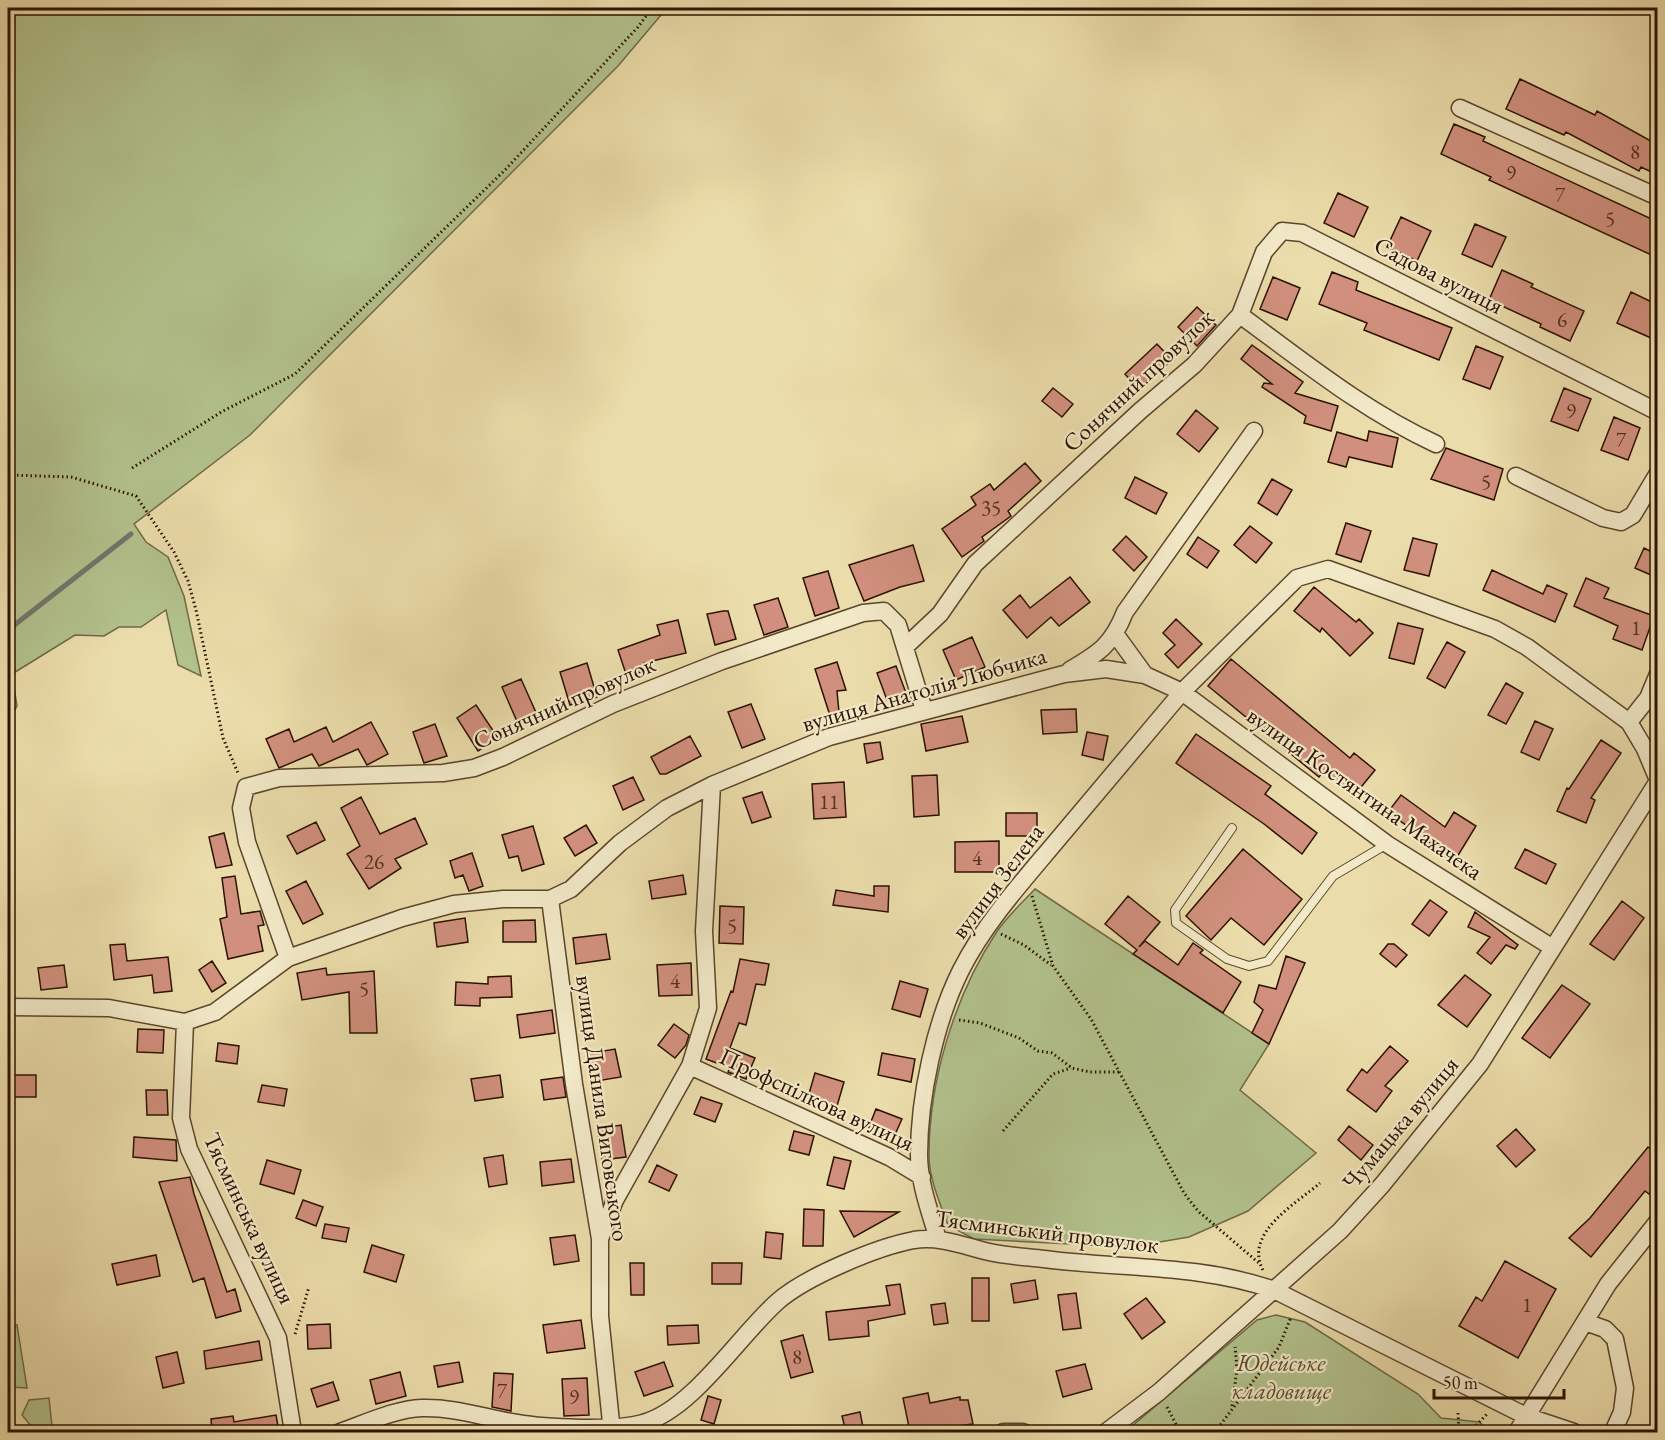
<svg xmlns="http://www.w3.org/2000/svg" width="1665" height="1440" font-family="'EB Garamond',serif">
<rect width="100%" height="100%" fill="#ebddab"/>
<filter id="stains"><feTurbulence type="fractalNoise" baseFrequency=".00333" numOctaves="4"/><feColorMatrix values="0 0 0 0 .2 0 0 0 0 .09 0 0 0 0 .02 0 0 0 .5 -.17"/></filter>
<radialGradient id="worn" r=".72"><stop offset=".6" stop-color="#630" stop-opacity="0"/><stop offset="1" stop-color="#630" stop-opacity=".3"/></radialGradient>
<path fill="#b2c28d" stroke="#6f6a46" stroke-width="1.5" d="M8 8H667L618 66 250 435 134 524 146 542 168 557 184 596 201 676 178 665 166 610 141 627H119L104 636 75 635 12 674 17 706 8 724Z
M1035 889 1269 1044 1240 1090 1316 1153 1248 1211 1189 1237 1130 1247 974 1239 948 1225C940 1203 929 1179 929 1155 929 1080 955 995 996 933 1006 917 1022 903 1035 889Z
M1276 1315 1305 1322 1418 1394 1441 1418 1479 1422 1492 1432H1125L1257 1320Z
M17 1325 27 1388 8 1387V1327Z
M49 1398 52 1426H31L22 1415 29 1400Z"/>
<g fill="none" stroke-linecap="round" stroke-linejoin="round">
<path stroke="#70766d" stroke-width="5" d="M8 630 131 534"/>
</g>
<path fill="#d1907e" stroke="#2c1200" stroke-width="1.5" d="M1520 79 1595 115 1597 111 1658 145V175L1641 167 1639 171 1566 132 1564 135 1506 109Z
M1454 124 1485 137 1483 141 1658 222V258L1489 180 1491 177 1441 154Z
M1338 193 1368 207 1354 237 1324 223Z
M1401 217 1431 231 1417 261 1387 247Z
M1475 224 1506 237 1492 267 1462 254Z
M1502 270 1533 284 1531 287 1584 311 1570 341 1540 327 1541 324 1489 300Z
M1332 272 1358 282 1356 290 1452 328 1439 360 1364 330 1367 323 1319 304Z
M1273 277 1300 288 1287 320 1260 309Z
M1631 292 1658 305V341L1617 323Z
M1197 307 1216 325 1197 346 1178 327Z
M1157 344 1172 360 1139 390 1125 374Z
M1252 345 1303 382 1295 393 1338 406 1331 431 1304 423 1306 416 1262 387 1264 383 1272 384 1241 359Z
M1476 346 1503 357 1490 389 1463 379Z
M1053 388 1073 404 1062 417 1042 401Z
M1564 388 1591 399 1578 431 1551 421Z
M1196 410 1218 428 1199 452 1177 434Z
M1614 417 1640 428 1628 460 1601 450Z
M1369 431 1398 438 1392 467 1349 457 1346 467 1328 462 1337 432 1367 441Z
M1446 448 1503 469 1494 500 1431 479Z
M1025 463 1041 481 1008 511 1011 516 982 537 984 541 962 557 942 529 976 505 971 497 990 484 994 490Z
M1135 477 1167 493 1156 514 1125 498Z
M1272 479 1292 490 1277 515 1258 503Z
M1346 523 1371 531 1361 562 1336 554Z
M1250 526 1272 543 1256 563 1234 545Z
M1126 536 1147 557 1134 571 1113 550Z
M1198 537 1219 551 1207 568 1187 554Z
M1413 538 1437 544 1429 576 1404 570Z
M913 545 924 581 900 587 864 601 849 565Z
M1644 548 1658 555V578L1635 568Z
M1492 570 1543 594 1547 585 1567 594 1555 622 1483 590Z
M828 571 839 608 815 616 803 578Z
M1070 577 1090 602 1059 626 1051 617 1027 638 1003 610 1020 595 1030 608Z
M1586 578 1609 588 1604 598 1654 616 1642 650 1613 639 1618 626 1574 606Z
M1314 587 1356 622 1359 619 1373 633 1350 656 1322 628 1320 632 1294 611Z
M778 598 788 627 764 635 754 605Z
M723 611H728L736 639 715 645 707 614Z
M1176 619 1202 644 1178 668 1165 654 1175 645 1163 633Z
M678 620 686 653 644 663 647 670 627 677 618 650 660 635 657 625Z
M1398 623 1423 629 1414 664 1389 658Z
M972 637 985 667 956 680 943 650Z
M1447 642 1465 652 1445 688 1427 678Z
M1231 659 1350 758 1354 753 1375 770 1353 797 1323 772 1319 777 1208 686Z
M837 662 846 690 837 691 840 723 833 725 815 669Z
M587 663 597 697 570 705 560 672Z
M896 666 906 693 887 700 877 673Z
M521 679 538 717 519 726 502 687Z
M1506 683 1523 693 1506 724 1488 715Z
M751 704 765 739 742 748 728 712Z
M476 705 498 738 478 751 457 718Z
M1076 709 1077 732 1043 734 1041 710Z
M962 716 968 742 926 751 921 724Z
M1535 721 1553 729 1539 760 1521 752Z
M371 722 388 754 367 765 358 749 319 766 312 754 279 768 266 739 289 729 294 742 326 727 333 742Z
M435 724 447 756 424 763 413 732Z
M1087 732 1108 736 1103 760 1082 755Z
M1196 734 1271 786 1265 794 1317 833 1302 854 1264 824 1176 763Z
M690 736 701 756 666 774H660L651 757Z
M1601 740 1621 753 1591 798 1595 800 1586 823 1557 811 1567 788 1569 789Z
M880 742 883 759 867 763 864 744Z
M937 775 939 815 914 817 912 776Z
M633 777 644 800 623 810 613 786Z
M844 782 846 817 814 819 812 784Z
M762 792 771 817 752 823 743 798Z
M1401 795 1445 827 1454 812 1476 826 1454 862 1431 848 1433 845 1388 812Z
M361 797 380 834 415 818 427 844 395 859 401 868 369 889 347 854 360 846 341 808Z
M1006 813H1037V836H1006Z
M316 822 325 840 297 854 287 836Z
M586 825 597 843 575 856 564 838Z
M533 826 544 864 522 871 518 856 509 858 502 835Z
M224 833 232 865 216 868 209 837Z
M999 841V872H955V842Z
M1243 849 1302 899 1264 945 1231 918 1211 940 1186 916Z
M1525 849 1556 864 1546 884 1515 868Z
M472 853 483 886 469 891 463 875 455 878 450 861Z
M683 875 686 894 652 899 649 881Z
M235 876 241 914 260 911 264 925 258 926 263 951 228 959 220 919 227 917 222 878Z
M306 881 323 914 303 924 286 891Z
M874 886H889L888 912 833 905 836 890 874 896Z
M1128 896 1160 922 1139 947 1145 941 1178 965 1193 943 1203 950 1200 953 1241 982 1223 1013 1133 954 1137 950 1105 924Z
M1430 900 1447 912 1429 936 1412 924Z
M1622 901 1644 918 1614 960 1590 944Z
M720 906 744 907 743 944 719 943Z
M1475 912 1518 945 1515 949 1506 945 1491 964 1477 953 1490 937 1468 927Z
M465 918 468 942 437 947 434 923Z
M535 920 536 942H503V921Z
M606 934 610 959 576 964 573 938Z
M125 944 127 961 168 957 172 991 154 993 152 975 114 980 110 945Z
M1388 944H1394L1407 955 1396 967 1380 954Z
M1286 956 1305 963 1269 1044 1252 1033 1263 1010 1254 1002 1259 985 1276 989Z
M740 959 769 964 765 985 756 984 746 1025 739 1023 730 1048 755 1058 746 1079 728 1072 730 1068 706 1059 731 991 733 992Z
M212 961 226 983 212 992 199 970Z
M691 963 692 995 659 996 657 965Z
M64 965 67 987 41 990 38 968Z
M326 968 327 975 374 971 377 1033H350L349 992 302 1000 297 973Z
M1465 975 1491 995 1467 1027 1438 1005Z
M511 976 512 997 480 998V1006L455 1005 456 982 488 984V977Z
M900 981 928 989 920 1017 892 1009Z
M1562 985 1590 1004 1550 1058 1522 1038Z
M552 1010 555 1033 520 1038 517 1015Z
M674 1024 689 1035 686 1045 675 1058 658 1045Z
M138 1029 164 1030 163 1053 137 1052Z
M218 1043 239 1046 237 1064 216 1061Z
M1390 1046 1408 1061 1385 1086 1392 1091 1376 1112 1347 1090 1362 1069 1367 1073Z
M615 1049 621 1077 591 1082 586 1054Z
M882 1053 915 1059 911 1082 878 1075Z
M815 1073 844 1082 837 1106 808 1097Z
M8 1075H36V1097H8Z
M500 1075 503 1097 475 1101 471 1079Z
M563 1077 566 1097 544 1100 541 1080Z
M262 1085 287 1089 284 1106 258 1102Z
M146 1090H167L168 1115H147Z
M701 1097 722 1104 715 1122 694 1114Z
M876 1109 902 1119 893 1139 868 1129Z
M621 1125 626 1157 602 1160 597 1129Z
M1349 1126 1373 1145 1361 1160 1338 1140Z
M1516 1129 1535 1150 1516 1167 1497 1146Z
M794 1131 814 1136 809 1155 789 1150Z
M134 1137 176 1140 177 1161 133 1157Z
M1648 1147 1658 1154V1184L1649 1194 1645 1191 1591 1257 1569 1238 1590 1218Z
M503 1155 507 1184 489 1187 484 1158Z
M834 1157 851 1161 844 1189 827 1185Z
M571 1159 574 1182 542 1186 540 1162Z
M267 1160 301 1170 294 1194 260 1184Z
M657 1165 677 1175 669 1191 649 1182Z
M190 1177 194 1194 227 1292 235 1289 241 1311 216 1318 204 1278 193 1282 159 1182Z
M303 1200 323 1207 316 1226 296 1218Z
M804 1209 824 1210 823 1246H803Z
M840 1211 899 1212 854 1237Z
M325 1224 349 1228 346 1242 322 1238Z
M766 1232 783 1234 781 1259 764 1257Z
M575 1235 579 1261 554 1265 550 1238Z
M372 1245 404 1255 396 1282 364 1272Z
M156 1255 160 1276 117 1285 112 1264Z
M1505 1261 1556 1289 1518 1358 1459 1326 1476 1297 1482 1301Z
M630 1263H644V1295H631Z
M712 1263H742L741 1284H712Z
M972 1278H989V1321H972Z
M1035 1280 1038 1299 1014 1303 1011 1284Z
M900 1284 905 1314 868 1321 869 1336 829 1340 826 1312 890 1305 886 1286Z
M1076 1293 1081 1328 1063 1330 1058 1295Z
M1146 1298 1165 1322 1142 1339 1124 1314Z
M945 1303 948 1323 934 1325 931 1305Z
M581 1320 585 1348 547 1353 543 1325Z
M330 1324 331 1348 308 1349 307 1325Z
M698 1325 699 1343 668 1345 667 1326Z
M803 1335 813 1372 791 1378 781 1341Z
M259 1341 262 1360 206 1369 204 1351Z
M177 1352 184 1383 163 1388 156 1357Z
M459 1362 463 1382 438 1387 434 1366Z
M664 1362 673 1386 644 1396 635 1372Z
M1085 1364 1092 1389 1063 1397 1056 1371Z
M400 1372 406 1396 376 1404 370 1380Z
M494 1373 513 1374 511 1411 492 1407Z
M587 1378 589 1415 564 1416 562 1379Z
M333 1382 339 1400 317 1407 311 1389Z
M928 1393 930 1403 960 1397V1400H968L973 1424 910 1432 903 1398Z
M708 1396 721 1400 714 1424 701 1420Z
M860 1412 864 1432H846L842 1416Z
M276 1415 279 1432H212L211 1419 233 1416 234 1422Z"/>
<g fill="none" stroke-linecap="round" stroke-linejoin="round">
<defs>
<path id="service" d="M1232 828 1175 910 1176 923 1227 959 1249 966 1268 961 1333 876 1387 844"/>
<path id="minor" d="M1460 108 1658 197
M1240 315 1264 252 1282 231 1302 233 1658 412
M1516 476 1603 518 1621 522 1633 515 1658 473
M1116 635 1145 675
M905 647 940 614 975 564 1140 411 1194 365 1240 315C1303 361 1364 411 1436 444
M1070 670C1099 653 1112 645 1125 612L1254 431
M1629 722 1648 698 1658 674
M550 899 574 1084 600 1239V1316L612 1432
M288 958 247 842 241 808 246 787 279 778 443 773 474 768 503 757 613 704 722 661 863 613 884 611 898 625 924 710
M8 1007 109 1008 185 1022 215 1012 288 958 402 918 454 904 503 899H550L571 889 620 843 667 808 712 785 829 737 1064 674 1106 669 1145 675 1182 692 1297 578 1328 569 1495 629 1527 647 1629 722 1645 749 1658 780
M185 1022 181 1118 189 1149 278 1338 293 1432
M690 1066 889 1157 922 1177
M600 1239 615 1200 690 1066 708 1008 704 931 712 785
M938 1239C930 1212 919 1183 919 1155 919 1097 935 1022 961 970 986 921 1024 880 1059 838 1100 790 1141 741 1182 692L1387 844 1553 948
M1585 1322 1605 1329 1615 1339 1625 1388 1622 1412 1613 1432
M340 1432C366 1423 395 1409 422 1408 455 1407 485 1418 517 1423 545 1428 616 1431 643 1423 692 1410 739 1336 777 1302 805 1277 877 1247 914 1240 940 1236 964 1246 989 1252 1007 1256 1026 1257 1044 1259 1120 1269 1200 1264 1274 1290L1526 1416 1574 1432
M1003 1432H1023
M1106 1432 1159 1392 1340 1231 1382 1185 1480 1064 1658 781
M1517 1432 1608 1284 1658 1221"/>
</defs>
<use href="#service" stroke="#5c452b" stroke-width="10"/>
<use href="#minor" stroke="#5c452b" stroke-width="19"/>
<path stroke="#2c1200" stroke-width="3" stroke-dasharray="1.5 3" stroke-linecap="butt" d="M132 468 223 411 295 374 505 170 638 27 652 8
M8 475 71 477 136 496 174 552 188 581 196 610 223 738 238 773
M1032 896 1053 966 1091 1019 1184 1193 1198 1211 1260 1264
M1001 934 1024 945 1051 965
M959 1020 980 1023 1019 1038 1038 1051 1052 1053 1072 1068 1090 1072H1119
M1003 1131 1053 1074 1071 1068
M234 1195 244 1222
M1263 1270C1243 1233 1297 1203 1320 1183
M295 1334 309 1287
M1232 1406 1237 1369 1235 1347
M1167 1407 1180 1432
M1458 1413 1459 1432
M1215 1432 1279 1347 1291 1317
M1470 1432 1487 1414"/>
<use href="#service" stroke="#f2e9c8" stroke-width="8"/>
<use href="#minor" stroke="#f2e9c8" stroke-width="16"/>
</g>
<g text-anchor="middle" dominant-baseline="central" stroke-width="4.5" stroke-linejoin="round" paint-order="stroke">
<g font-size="21" fill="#553220">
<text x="1635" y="151">8</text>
<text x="1511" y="172">9</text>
<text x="1560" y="194">7</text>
<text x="1610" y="218">5</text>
<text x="1562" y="319">6</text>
<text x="1571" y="410">9</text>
<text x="1621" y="439">7</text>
<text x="1486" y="481">5</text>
<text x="991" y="507">35</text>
<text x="1636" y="627">1</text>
<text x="829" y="801">11</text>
<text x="977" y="857">4</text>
<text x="374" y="861">26</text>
<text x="732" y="925">5</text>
<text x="675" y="980">4</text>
<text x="364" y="988">5</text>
<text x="1527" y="1304">1</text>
<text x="797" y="1356">8</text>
<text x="502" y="1390">7</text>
<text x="574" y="1396">9</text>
</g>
<g font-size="24" fill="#2c1200" stroke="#f2e9c8">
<text transform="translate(1439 275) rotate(27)">Садова вулиця</text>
<text transform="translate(1138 380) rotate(-43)">Сонячний провулок</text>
<text transform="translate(924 689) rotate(-16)">вулиця Анатолія Любчика</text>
<text transform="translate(564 702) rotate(-24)">Сонячний провулок</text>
<text transform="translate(1365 793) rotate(35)">вулиця Костянтина Махачека</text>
<text transform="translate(997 881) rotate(-53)">вулиця Зелена</text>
<text transform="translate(817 1099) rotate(25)">Профспілкова вулиця</text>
<text transform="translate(603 1108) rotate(82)">вулиця Данила Виговського</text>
<text transform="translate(1400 1123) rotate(-50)">Чумацька вулиця</text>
<text transform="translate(250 1218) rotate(65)">Тясминська вулиця</text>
<text transform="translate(1047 1231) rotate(7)">Тясминський провулок</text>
</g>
<g font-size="24" font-style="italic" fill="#5b5031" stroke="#f2e9c8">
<text x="1281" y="1362">Юдейське<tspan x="1281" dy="28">кладовище</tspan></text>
</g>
</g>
<rect width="1665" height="1440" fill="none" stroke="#ebddab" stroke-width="30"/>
<rect x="9" y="9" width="1647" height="1422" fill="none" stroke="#2c1200" stroke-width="3"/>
<rect x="15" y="15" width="1635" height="1410" fill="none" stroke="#2c1200" stroke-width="1.5"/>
<path d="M1434 1389v9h130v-9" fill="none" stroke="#2c1200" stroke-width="3"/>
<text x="1443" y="1389" font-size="18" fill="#2c1200" stroke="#f2e9c8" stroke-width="4.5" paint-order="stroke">50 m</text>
<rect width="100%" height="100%" filter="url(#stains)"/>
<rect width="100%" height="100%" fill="url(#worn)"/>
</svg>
